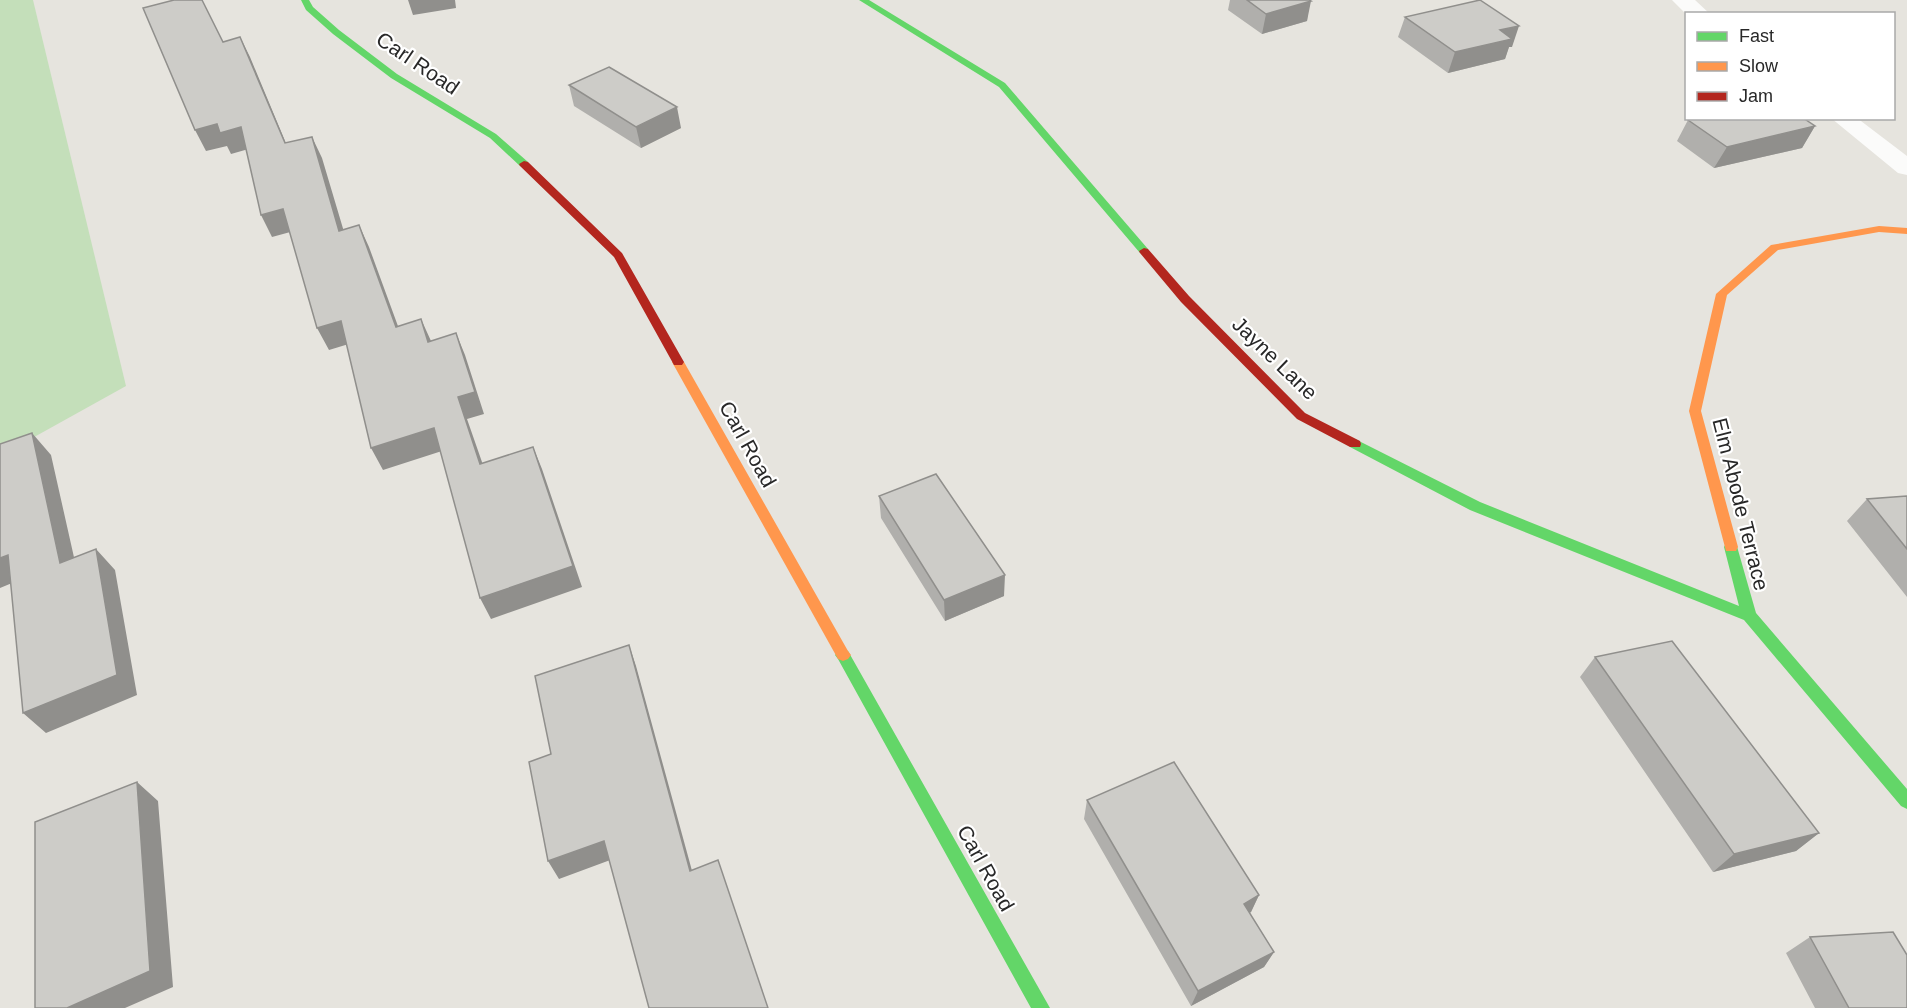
<svg xmlns="http://www.w3.org/2000/svg" width="1907" height="1008" font-family="Arial,sans-serif">
<rect width="100%" height="100%" fill="#e6e4de"/>
<path fill="#c4dfba" d="M0 0H33L126 386 0 456Z"/>
<g fill="none" stroke-linecap="round" stroke-linejoin="round">
<path fill="#fbfbfa" fill-rule="evenodd" d="M1672 0H1695L1710 14H1686Z
M1831 118H1857L1907 156V175L1898 173Z"/>
<path fill="#63d668" fill-rule="evenodd" d="M301 0H309L313 7 339 30 397 74 496 134 528 162V166H520L490 138 391 78 333 34 306 10Z
M859 0H869L1005 83 1148 249V253H1140L999 87Z
M1355 439 1480 502 1739 606 1724 547 1726 543H1736L1756 613 1907 789V809L1901 806 1744 620 1470 510 1350 447 1349 444Z
M843 649 848 651 1050 1008H1031L838 659 835 655 838 651Z"/>
<path fill="#ff974d" fill-rule="evenodd" d="M1879 226 1907 228V234L1879 232 1778 250 1727 295 1701 411 1738 547 1736 551H1726L1689 411 1716 294 1771 245Z
M678 358 684 362 848 651 851 655 848 659 843 661 838 659 672 362Z"/>
<path fill="#b3261e" fill-rule="evenodd" d="M524 161 528 162 622 253 684 362 682 365H674L614 257 520 166 519 164Z
M1144 248 1148 249 1189 296 1305 413 1360 441 1361 444 1360 447H1350L1297 419 1181 302 1140 253 1139 251Z"/>
</g>
<path fill="#b0afac" d="M1230 0H1309L1307 21 1262 34 1228 10Z
M1405 17 1512 47H1509L1505 59 1448 73 1398 37Z
M569 85 681 128 641 148 574 106Z
M1688 120 1815 126 1802 148 1714 168 1677 141Z
M879 496 1004 596 945 621 881 518Z
M1907 496V597L1847 521 1867 499Z
M1595 657 1819 833 1796 851 1713 872 1580 677Z
M1087 800 1259 895 1251 912 1249 913 1274 952 1264 967 1191 1006 1084 819Z
M1810 937 1907 1008H1815L1786 953Z"/>
<path fill="#908f8c" d="M408 0H455L456 8 413 15Z
M1311 1 1307 21 1262 34 1266 14Z
M1519 26 1512 47H1509L1505 59 1448 73 1455 52 1500 30Z
M240 37 250 57 295 165 285 143Z
M677 107 681 128 641 148 636 127Z
M217 124 241 127 252 148 231 154 227 146 206 151 195 130Z
M1815 126 1802 148 1714 168 1727 147Z
M312 137 322 158 350 252 339 231Z
M283 209 294 231 272 237 261 215Z
M359 225 369 247 406 348 396 327Z
M421 319 431 341 428 342Z
M341 321 352 343 329 350 317 328Z
M456 333 465 355 484 414 467 419 490 485 480 464 458 397Z
M434 428 445 450 383 470 371 448Z
M32 433 51 455 80 584 60 563Z
M533 447 542 469 582 587 491 619 480 598Z
M96 549 115 570 137 695 46 733 23 713Z
M8 555 29 576 0 588V558Z
M1005 575 1004 596 945 621 944 600Z
M629 645 636 666 697 889 690 871Z
M137 782 158 801 173 987 125 1008H67Z
M1819 833 1796 851 1713 872 1734 854Z
M604 841 613 859 559 879 548 861Z
M1259 895 1251 912 1236 921 1244 904Z
M1274 952 1264 967 1191 1006 1198 991Z"/>
<path fill="#cdccc8" stroke="#908f8c" stroke-width="1.5" d="M174 0H202L223 42 240 37 285 143 312 137 339 231 359 225 396 327 421 319 428 342 456 333 475 392 458 397 480 464 533 447 573 566 480 598 434 428 371 448 341 321 317 328 283 209 261 215 241 127 220 133 217 124 195 130 143 8Z
M1247 0H1309L1311 1 1266 14Z
M1480 0 1519 26 1500 30 1512 39 1455 52 1405 17Z
M609 67 677 107 636 127 569 85Z
M1693 118H1803L1815 126 1727 147 1688 120Z
M32 433 60 563 96 549 117 675 23 713 8 555 0 558V444Z
M936 474 1005 575 944 600 879 496Z
M1907 496V549L1867 499Z
M1672 641 1819 833 1734 854 1595 657Z
M629 645 690 871 718 860 768 1008H649L604 841 548 861 529 762 551 754 535 676Z
M1174 762 1259 895 1244 904 1274 952 1198 991 1087 800Z
M137 782 150 971 67 1008H35V822Z
M1893 932 1907 955V1008H1849L1810 937Z"/>
<g text-anchor="middle" dominant-baseline="central" stroke-width="4.5" stroke-linejoin="round" paint-order="stroke">
<g font-size="21" fill="#282828" stroke="#fff">
<text transform="translate(418 63) rotate(34)">Carl Road</text>
<text transform="translate(1275 358) rotate(44)">Jayne Lane</text>
<text transform="translate(748 444) rotate(61)">Carl Road</text>
<text transform="translate(1741 504) rotate(76)">Elm Abode Terrace</text>
<text transform="translate(986 868) rotate(61)">Carl Road</text>
</g>
</g>
<rect x="1685" y="12" width="210" height="108" fill="#ffffff" stroke="#a9a9a9" stroke-width="1.5"/>
<rect x="1697" y="32" width="30" height="9" fill="#63d668" stroke="#a9a9a9" stroke-width="1.5"/>
<text x="1739" y="42" font-size="18" fill="#282828">Fast</text>
<rect x="1697" y="62" width="30" height="9" fill="#ff974d" stroke="#a9a9a9" stroke-width="1.5"/>
<text x="1739" y="72" font-size="18" fill="#282828">Slow</text>
<rect x="1697" y="92" width="30" height="9" fill="#b3261e" stroke="#a9a9a9" stroke-width="1.5"/>
<text x="1739" y="102" font-size="18" fill="#282828">Jam</text>
</svg>
